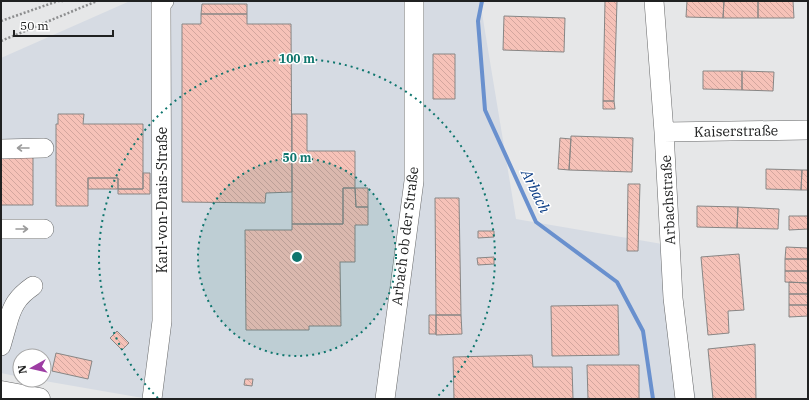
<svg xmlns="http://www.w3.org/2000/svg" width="809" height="400" font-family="'IBM Plex Serif',serif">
<defs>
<pattern id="building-back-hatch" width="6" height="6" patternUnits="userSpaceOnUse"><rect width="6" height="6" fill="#f6c2b8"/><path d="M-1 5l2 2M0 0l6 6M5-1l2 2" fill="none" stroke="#d3a69e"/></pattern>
</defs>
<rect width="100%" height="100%" fill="#e6e7e8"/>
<path fill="#d6dbe3" d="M130 1H480L516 219 668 245 696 399H154L137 397 39 380H44V356H20V377L1 373V58Z"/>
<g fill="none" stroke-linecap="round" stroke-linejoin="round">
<path stroke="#6990ce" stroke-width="4" d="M482 1 478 21 485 110 536 222 617 282 643 331 653 399"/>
</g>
<path fill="url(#building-back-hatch)" stroke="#878685" d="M605 1H617L614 101H603Z
M687 1H724L723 18 686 17Z
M724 1H758V18H723Z
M758 1H793L794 18H758Z
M202 4H247V14H201Z
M201 14H247V24H291L292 192 266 193 265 203 182 202V24H201Z
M504 16 565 18 564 52 503 50Z
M433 54H455V99H433Z
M703 71H742V90L703 89Z
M742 71 774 72 773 91 742 90Z
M603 101H614L615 109H603Z
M58 114H84L83 124H143V189H118V178H88V206H56V124H58Z
M292 114H307V151H355V188H343V224H292Z
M571 136 633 138 632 172 569 170Z
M560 138 571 139 569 170 558 169Z
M1 157H33V205H1Z
M766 169 802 170 801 190 766 189Z
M802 170H808V190H801Z
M143 173H150V194H118V189H143Z
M88 178H118V189H88Z
M628 184H640L638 251H627Z
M343 188H355L356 207H368V225H355V262H340L341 326H309V330H246L245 230H292V224H343Z
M355 188H368V207H356Z
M435 198H459L461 315H436Z
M697 206 738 207 737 228 697 227Z
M738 207 779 209 778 229 737 228Z
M789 216H808V229L789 230Z
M478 231H494V237L478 238Z
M786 247 808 248V259H785Z
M739 254 744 310 728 311 729 333 708 335 701 257Z
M494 257V264L478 265 477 258Z
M785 259H808V271H785Z
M785 271H808V283L785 282Z
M789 282 808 283V294H789Z
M789 294H808V305H789Z
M618 305 619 355 552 356 551 306Z
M789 305H808V316L789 317Z
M429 315H436V334H429Z
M436 315H461L462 334 436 335Z
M117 331 129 343 122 350 110 338Z
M755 344 756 399H713L708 349Z
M56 353 92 361 88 379 52 371Z
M532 355 533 367H572L573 399H454L453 357Z
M587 365H639V399H588Z
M245 379H253L252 386 244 385Z"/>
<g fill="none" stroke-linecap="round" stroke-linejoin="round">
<defs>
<path id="minor" d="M654 1 664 132 673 298 685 399
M664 132 808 130
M1 149 44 148
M1 229H44
M1 322 7 325 1 346
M7 325C12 306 17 297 33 286
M152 399 162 321 161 4 164 1
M385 399 414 181V1"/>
<path id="major" d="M1 392 39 399"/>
</defs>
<use href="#minor" stroke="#676869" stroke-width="20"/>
<use href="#major" stroke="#676869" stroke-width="23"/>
<path stroke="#8c8d8e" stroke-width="2.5" stroke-dasharray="2 2" stroke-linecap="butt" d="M1 21 58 1H63
M1 41 97 1"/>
<use href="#minor" stroke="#fff" stroke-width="19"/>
<use href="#major" stroke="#fff" stroke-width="22"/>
</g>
<defs><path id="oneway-shaft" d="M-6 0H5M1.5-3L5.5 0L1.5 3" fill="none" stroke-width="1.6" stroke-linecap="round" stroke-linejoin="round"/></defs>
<g stroke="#9b9b9b">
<use href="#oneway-shaft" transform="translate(23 148) rotate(180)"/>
<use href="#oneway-shaft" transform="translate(22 229)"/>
</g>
<circle cx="297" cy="257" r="99" fill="#0f766e" fill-opacity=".12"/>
<g fill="none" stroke="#0f766e" stroke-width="2" stroke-dasharray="2 4">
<circle cx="297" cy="257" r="99"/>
<path d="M158 398A198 198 0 1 1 436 398"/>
</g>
<g text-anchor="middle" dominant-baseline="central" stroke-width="3" stroke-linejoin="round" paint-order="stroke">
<g font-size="14" fill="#202121" stroke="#fff">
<text transform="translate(736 131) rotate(-1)">Kaiserstraße</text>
<text transform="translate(162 200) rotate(-90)">Karl-von-Drais-Straße</text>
<text transform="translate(668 200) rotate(-93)">Arbachstraße</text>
<text transform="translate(405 236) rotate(-83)">Arbach ob der Straße</text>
</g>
<g font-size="15" font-style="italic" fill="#0a3c85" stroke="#fff">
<text transform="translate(536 191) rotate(64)">Arbach</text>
</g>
</g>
<circle cx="297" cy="257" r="6" fill="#0f766e" stroke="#fff" stroke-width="2"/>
<g font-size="12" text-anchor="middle" font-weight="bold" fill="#0f766e" stroke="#fff" stroke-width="3" stroke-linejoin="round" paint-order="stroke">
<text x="297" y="63">100 m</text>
<text x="297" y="162">50 m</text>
</g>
<rect width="809" height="400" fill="none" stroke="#202121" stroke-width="4"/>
<g transform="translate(32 368) rotate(262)"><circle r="19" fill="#ffffff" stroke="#a6a6a6"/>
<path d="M0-3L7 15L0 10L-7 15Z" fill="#9d3ca3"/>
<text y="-6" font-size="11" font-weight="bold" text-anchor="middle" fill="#202121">N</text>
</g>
<path d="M14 30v6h99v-6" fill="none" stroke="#202121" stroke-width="2"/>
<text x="20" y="30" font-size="12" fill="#202121" stroke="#ffffff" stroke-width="3" paint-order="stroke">50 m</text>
</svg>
